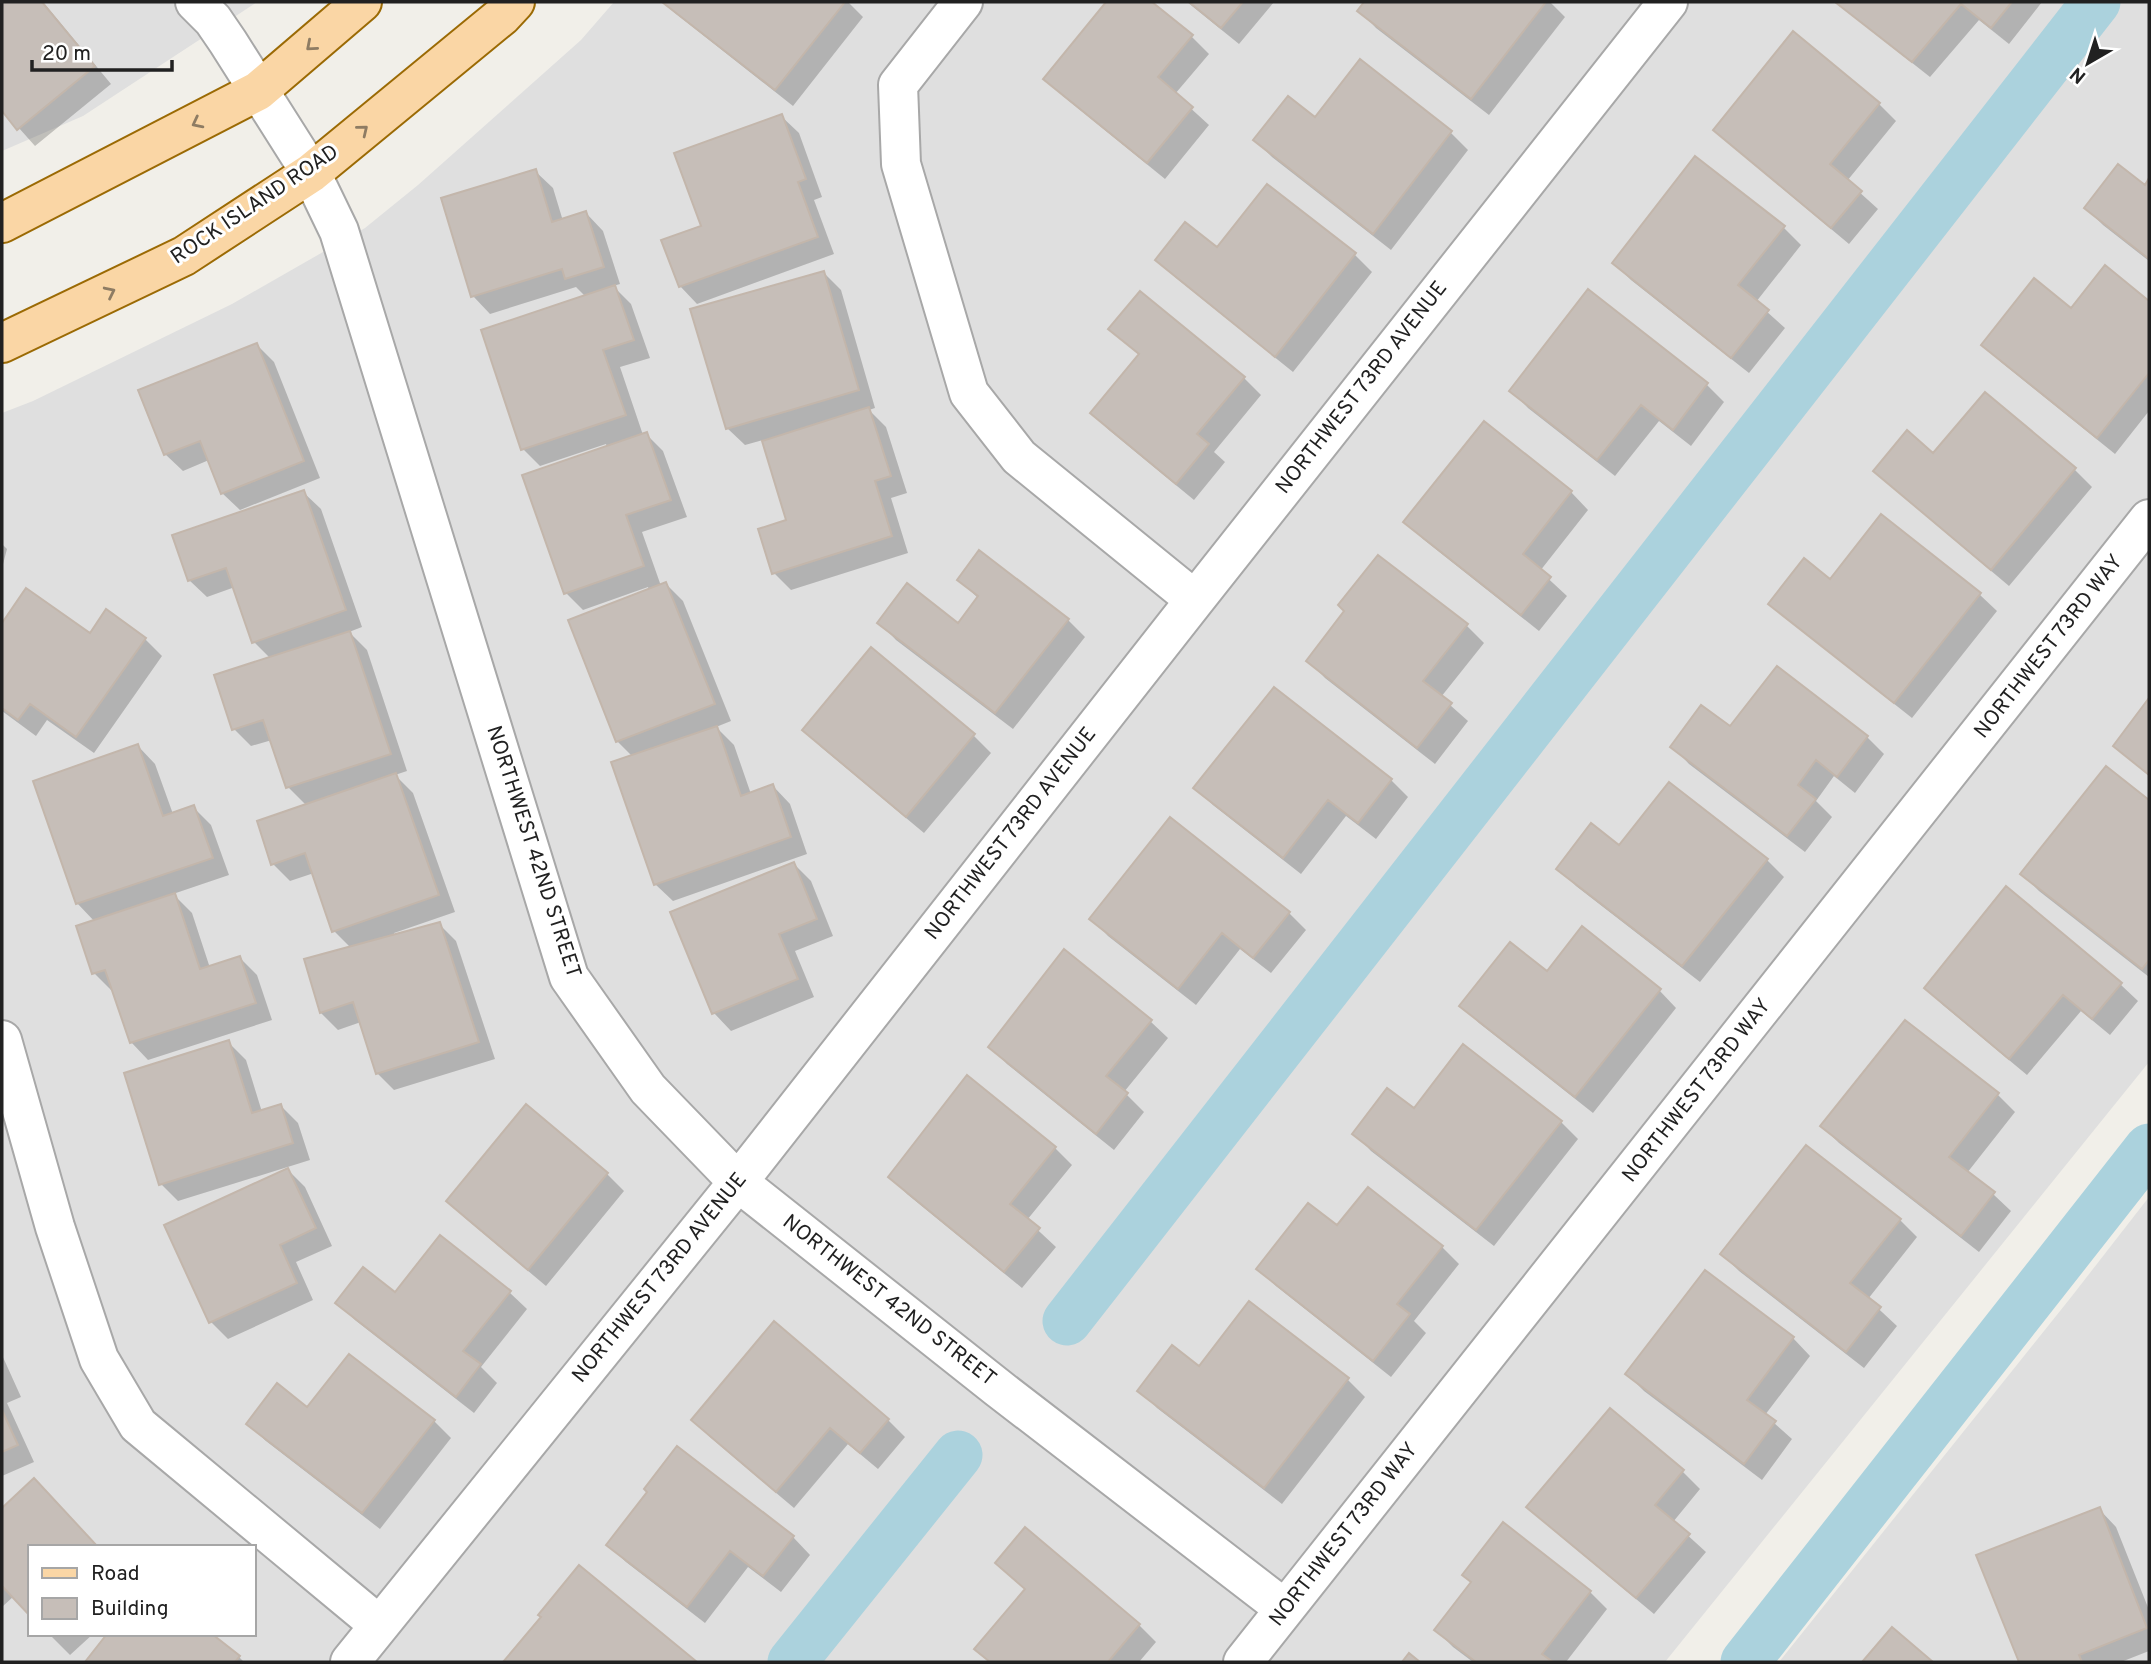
<svg xmlns="http://www.w3.org/2000/svg" width="2151" height="1664" font-family="Overpass,sans-serif">
<rect width="100%" height="100%" fill="#f1efe9"/>
<path fill="#dfdfdf" fill-rule="evenodd" d="M2 2H257L83 116 2 151Z
M614 2H2149V1062L1665 1662H2V413L33 401 232 304 365 228 418 185 581 40ZM30 1547H254V1634H30Z
M2149 1197V1662H1779L2072 1296Z"/>
<path fill="#0003" d="M2 2H43L111 84 35 146 2 109Z
M663 2H848L863 17 793 106 675 13Z
M1108 2H1150L1192 37 1209 54 1175 94 1209 125 1165 179 1063 96 1045 78Z
M1187 2H1274L1239 44Z
M1366 2H1550L1565 17 1489 115 1376 28 1359 10Z
M1835 2H2042L2009 44 1979 20 1930 77Z
M1793 34 1879 104 1896 121 1847 181 1878 209 1849 244 1733 147 1716 130Z
M1360 61 1451 133 1468 150 1391 250 1272 157 1255 140 1315 119Z
M781 116 799 133 822 197 814 200 834 254 697 304 680 286 703 227Z
M1696 158 1784 228 1801 245 1756 302 1785 328 1749 373 1631 280 1614 263Z
M535 171 553 188 563 221 586 213 603 231 620 284 613 286 631 304 650 358 620 367 643 435 646 434 663 451 687 517 642 532 661 586 666 584 683 601 731 721 716 727 734 745 751 794 773 786 790 804 807 854 673 901 655 884 632 756 617 741 570 621 649 590 648 587 583 610 566 593 607 448 606 444 540 466 523 449 585 296 576 287 490 314 473 296Z
M2149 181V261L2103 225 2086 208 2145 187Z
M1267 187 1355 255 1372 272 1293 372 1175 277 1158 260 1217 250Z
M2106 268 2149 303V411L2115 454 2001 362 1983 345 2071 310Z
M824 273 841 290 875 408 869 410 886 427 907 493 891 498 908 553 791 590 774 573 788 521 763 440 745 445 727 428Z
M1588 291 1707 385 1724 402 1691 446 1659 421 1615 476 1528 408 1511 390Z
M1111 329 1244 378 1261 395 1214 452 1225 462 1194 500 1109 430 1092 413 1140 356Z
M257 345 274 362 320 478 240 510 222 493 209 460 183 471 165 454Z
M1985 394 2075 470 2092 487 2009 586 1893 488 1875 471 1934 456Z
M1484 424 1571 492 1588 510 1540 571 1567 596 1539 631 1423 539 1406 522Z
M303 492 321 509 362 627 349 632 367 650 407 771 395 775 413 793 455 912 394 933 395 936 439 924 456 941 495 1059 394 1090 377 1073 361 1022 338 1030 321 1013 351 948 334 931 314 873 290 881 273 864 307 806 288 787 272 740 251 746 234 729 270 658 254 642 235 587 207 597 189 580Z
M2 544 7 549 2 568Z
M1378 557 1467 626 1484 643 1441 697 1468 721 1435 764 1325 678 1308 660 1346 611Z
M959 580 1068 620 1085 637 1013 729 896 640 879 622 958 625 978 598Z
M26 591 90 635 145 639 162 656 94 753 47 720 36 736 2 711V626Z
M1979 594 1997 611 1912 718 1788 620 1771 603Z
M872 650 974 736 991 753 924 833 821 747 804 729Z
M1778 669 1867 737 1884 754 1855 793 1834 776 1816 801 1832 817 1805 852 1689 764 1672 746 1731 729Z
M2149 701V776L2115 746Z
M138 746 155 764 173 814 193 807 211 825 229 875 173 894 192 913 210 968 240 958 257 975 272 1020 148 1060 131 1042 114 989 111 990 94 973 95 922 77 903Z
M2107 768 2149 802V977L2039 891 2022 874Z
M1391 780 1408 797 1376 839 1346 816 1301 874 1213 805 1196 788Z
M1620 848 1767 860 1784 877 1700 982 1576 886 1559 868Z
M794 864 811 881 833 936 795 951 814 997 731 1031 714 1013 673 913Z
M1289 913 1306 930 1271 973 1240 949 1196 1005 1108 936 1091 918Z
M2120 984 2138 1001 2110 1035 2081 1011 2027 1075 1943 1005 1926 988Z
M1659 990 1676 1008 1593 1113 1479 1023 1462 1006Z
M1150 1021 1168 1038 1124 1092 1144 1112 1114 1150 1007 1064 990 1046Z
M228 1042 246 1060 262 1112 281 1106 298 1123 310 1160 178 1201 161 1184Z
M1998 1095 2015 1112 1967 1173 1993 1194 2011 1211 1979 1252 1839 1143 1822 1126Z
M526 1107 607 1174 624 1191 546 1286 465 1218 448 1201Z
M1414 1111 1561 1122 1578 1139 1494 1246 1371 1151 1354 1133Z
M1055 1148 1072 1165 1027 1220 1056 1247 1022 1288 907 1194 890 1176Z
M288 1170 305 1187 332 1246 296 1262 313 1300 228 1339 211 1322Z
M1368 1189 1442 1247 1459 1264 1414 1321 1426 1333 1391 1377 1276 1286 1259 1269 1338 1228Z
M1900 1220 1917 1237 1868 1299 1897 1326 1864 1368 1739 1271 1722 1254Z
M509 1292 527 1309 481 1367 497 1383 474 1413 355 1320 338 1303 395 1295Z
M1249 1303 1348 1380 1365 1397 1282 1504 1157 1408 1140 1390 1199 1368Z
M1793 1338 1810 1356 1765 1415 1792 1439 1762 1480 1644 1391 1627 1374Z
M2 1355 21 1397 7 1403 34 1462 2 1476Z
M308 1410 434 1421 451 1438 380 1529 266 1441 248 1424Z
M1610 1410 1683 1472 1700 1489 1673 1522 1706 1552 1654 1614 1546 1524 1529 1507Z
M693 1420H888L905 1437 878 1469 848 1444 794 1508 710 1437Z
M34 1480 30 1547 14 1596 2 1607V1510Z
M2099 1509 2116 1527 2149 1610V1651L2121 1662H2021L1978 1556Z
M1503 1525 1590 1592 1607 1609 1566 1662H1473L1453 1647 1436 1630 1472 1583Z
M793 1537 810 1555 781 1592 748 1567 705 1623 626 1562 608 1545Z
M997 1563 1139 1625 1156 1642 1139 1662H990L977 1649 1026 1590Z
M579 1567 694 1662H505L543 1618Z
M49 1634H93L70 1655Z
M109 1634 239 1657 244 1662H88Z"/>
<g fill="none" stroke-linecap="round" stroke-linejoin="round">
<path stroke="#abd2dd" stroke-width="49" d="M1067 1321 2096 2
M792 1662 958 1455
M1745 1662 2149 1148"/>
</g>
<path fill="#c6beb8" stroke="#c3b6ab" stroke-width="2" d="M2 2H42L95 66 17 130 2 111Z
M662 2H845L775 90Z
M1106 2H1152L1193 35 1158 77 1193 107 1147 163 1043 79Z
M1189 2H1243L1221 28Z
M1364 2H1546L1471 99 1357 11Z
M1835 2H2012L1991 28 1961 4 1912 62Z
M1793 31 1880 103 1830 164 1862 191 1831 228 1713 130Z
M1360 59 1452 131 1373 234 1253 140 1288 96 1315 117Z
M782 114 806 179 798 182 818 237 679 287 661 240 701 226 674 153Z
M1695 156 1785 226 1738 285 1769 310 1731 358 1612 263Z
M2118 164 2145 185 2149 178V259L2084 208Z
M536 169 552 222 586 211 604 267 565 279 562 269 471 297 441 198Z
M1267 184 1356 253 1275 357 1155 260 1185 222 1217 247Z
M2105 265 2149 301V373L2097 438 1981 345 2034 278 2071 308Z
M824 271 859 390 726 429 690 309Z
M615 285 634 340 603 350 626 415 521 450 481 330Z
M1588 289 1708 383 1673 430 1641 405 1597 460 1509 391Z
M1140 291 1245 377 1197 434 1209 444 1176 484 1090 413 1139 354 1108 329Z
M257 343 304 461 221 494 200 441 164 455 138 390Z
M1985 392 2076 468 1991 570 1873 471 1907 430 1933 453Z
M869 407 891 476 875 481 892 536 772 574 758 529 786 520 762 441Z
M1484 421 1572 491 1523 554 1551 577 1521 615 1403 522Z
M647 432 671 500 626 515 644 566 564 594 522 475Z
M304 490 346 610 252 643 226 568 188 581 172 535Z
M1881 514 1981 593 1894 703 1768 604 1804 558 1830 579Z
M979 550 1069 619 995 713 877 623 907 583 958 623 978 596 957 580Z
M1378 555 1468 624 1423 681 1452 703 1417 748 1306 661 1344 611 1338 605Z
M666 582 715 704 616 742 568 620Z
M26 588 90 633 106 609 146 638 76 737 30 704 18 720 2 708V623Z
M350 631 391 754 286 788 263 720 232 730 214 675Z
M871 647 975 734 906 817 802 730Z
M1777 666 1868 736 1837 777 1816 760 1798 785 1816 799 1787 836 1670 747 1701 705 1730 726Z
M1274 687 1392 779 1358 823 1328 800 1283 858 1193 788Z
M2149 698V775L2113 746Z
M717 726 741 796 773 784 791 837 654 885 611 762Z
M138 744 163 816 194 805 213 858 76 904 33 781Z
M2106 766 2149 800V960L2142 969 2020 874Z
M396 773 439 895 332 932 305 853 271 865 257 821Z
M1669 782 1768 859 1682 966 1556 869 1591 823 1619 845Z
M1170 817 1290 912 1253 958 1222 933 1178 989 1089 919Z
M794 862 817 919 779 934 798 979 712 1014 670 912Z
M2006 886 2122 983 2092 1019 2063 995 2009 1059 1924 988Z
M175 893 200 969 240 956 256 1003 130 1043 105 970 92 974 76 926Z
M440 922 479 1042 376 1074 353 1002 320 1013 304 959Z
M1582 926 1661 989 1575 1097 1459 1006 1510 942 1547 971Z
M1064 949 1152 1020 1106 1076 1128 1093 1096 1134 988 1047Z
M1905 1020 1999 1093 1949 1157 1995 1192 1961 1236 1820 1126Z
M229 1040 252 1113 281 1104 293 1143 159 1185 124 1073Z
M1463 1044 1562 1121 1476 1230 1352 1134 1387 1088 1414 1108Z
M967 1075 1056 1147 1010 1204 1040 1228 1004 1272 888 1177Z
M526 1104 608 1173 528 1270 446 1201Z
M1806 1145 1901 1219 1850 1283 1881 1307 1846 1352 1720 1254Z
M288 1168 316 1228 280 1245 297 1283 209 1323 164 1225Z
M1368 1187 1443 1246 1397 1304 1410 1314 1373 1361 1256 1269 1308 1203 1337 1225Z
M440 1235 511 1291 463 1351 481 1364 456 1397 335 1303 363 1267 395 1292Z
M1705 1270 1794 1337 1747 1400 1776 1421 1744 1464 1625 1374Z
M1249 1301 1349 1378 1264 1488 1137 1391 1172 1345 1199 1366Z
M774 1321 889 1419 860 1453 830 1428 776 1492 691 1420Z
M349 1354 435 1420 362 1513 246 1424 277 1383 307 1407Z
M1610 1408 1684 1470 1655 1505 1690 1534 1636 1598 1526 1507Z
M2 1410 18 1445 2 1452Z
M677 1446 794 1536 763 1576 730 1551 687 1607 606 1545 647 1492 644 1489Z
M34 1478 98 1547H30V1616L2 1586V1508Z
M2100 1507 2147 1628 2079 1655 2082 1662H2019L1976 1555Z
M1503 1522 1591 1591 1542 1654 1553 1662H1476L1434 1630 1471 1582 1462 1575Z
M1025 1527 1140 1624 1108 1662H990L974 1649 1025 1589 995 1563Z
M579 1565 697 1662H503L541 1617 538 1615Z
M1892 1627 1933 1662H1862Z
M107 1634H212L240 1656 235 1662H85Z
M1409 1653 1420 1662H1402Z"/>
<g fill="none" stroke-linecap="round" stroke-linejoin="round">
<defs>
<path id="minor" d="M195 2 213 20 228 42 311 173 339 231 569 977 648 1089 738 1182 998 1388 1285 1609
M963 2 898 85 901 164 969 393 1019 457 1195 600
M2 1040 55 1227 99 1359 138 1425 379 1625
M350 1662 738 1182 1195 600 1668 2
M1243 1662 2149 519"/>
<path id="major" d="M2 223 258 91 362 2
M2 343 184 256 311 173 502 16 515 2"/>
</defs>
<use href="#minor" stroke="#a8a8a8" stroke-width="42"/>
<use href="#major" stroke="#9b6a04" stroke-width="42"/>
<use href="#minor" stroke="#fff" stroke-width="38"/>
<use href="#major" stroke="#fad6a5" stroke-width="38"/>
</g>
<defs><path id="oneway-chevron" d="M-2-3.5L2.5 0L-2 3.5" fill="none" stroke-width="1.6" stroke-linecap="round" stroke-linejoin="round" transform="scale(1.75)"/></defs>
<g stroke="#8e7c63">
<use href="#oneway-chevron" transform="translate(311 46) rotate(139)"/>
<use href="#oneway-chevron" transform="translate(197 123) rotate(153)"/>
<use href="#oneway-chevron" transform="translate(363 130) rotate(-39)"/>
<use href="#oneway-chevron" transform="translate(110 292) rotate(-26)"/>
</g>
<g text-anchor="middle" dominant-baseline="central" stroke-width="6" stroke-linejoin="round" paint-order="stroke">
<g font-size="21" fill="#212121" stroke="#fff">
<text transform="translate(255 205) rotate(-34)">ROCK ISLAND ROAD</text>
<text transform="translate(1362 388) rotate(-52)">NORTHWEST 73RD AVENUE</text>
<text transform="translate(2049 647) rotate(-52)">NORTHWEST 73RD WAY</text>
<text transform="translate(1011 834) rotate(-52)">NORTHWEST 73RD AVENUE</text>
<text transform="translate(533 852) rotate(72)">NORTHWEST 42ND STREET</text>
<text transform="translate(1697 1091) rotate(-52)">NORTHWEST 73RD WAY</text>
<text transform="translate(660 1278) rotate(-51)">NORTHWEST 73RD AVENUE</text>
<text transform="translate(889 1301) rotate(38)">NORTHWEST 42ND STREET</text>
<text transform="translate(1344 1535) rotate(-52)">NORTHWEST 73RD WAY</text>
</g>
</g>
<rect width="2151" height="1664" fill="none" stroke="#212121" stroke-width="7"/>
<rect x="28" y="1545" width="228" height="91" fill="#ffffff" stroke="#a6a6a6" stroke-width="2"/>
<rect x="42" y="1568" width="35" height="10" fill="#fad6a5" stroke="#a6a6a6" stroke-width="2"/>
<text x="91" y="1580" font-size="21" fill="#212121">Road</text>
<rect x="42" y="1598" width="35" height="21" fill="#c6beb8" stroke="#a6a6a6" stroke-width="2"/>
<text x="91" y="1615" font-size="21" fill="#212121">Building</text>
<g transform="translate(2088 63) rotate(219)" stroke="#ffffff" stroke-width="5" paint-order="stroke">
<path d="M0-5L12 26L0 18L-12 26Z" fill="#212121"/>
<text y="-10" font-size="19" font-weight="bold" text-anchor="middle" fill="#212121">N</text>
</g>
<path d="M32 60v10h140v-10" fill="none" stroke="#212121" stroke-width="3.5"/>
<text x="42" y="60" font-size="21" fill="#212121" stroke="#ffffff" stroke-width="5" paint-order="stroke">20 m</text>
</svg>
